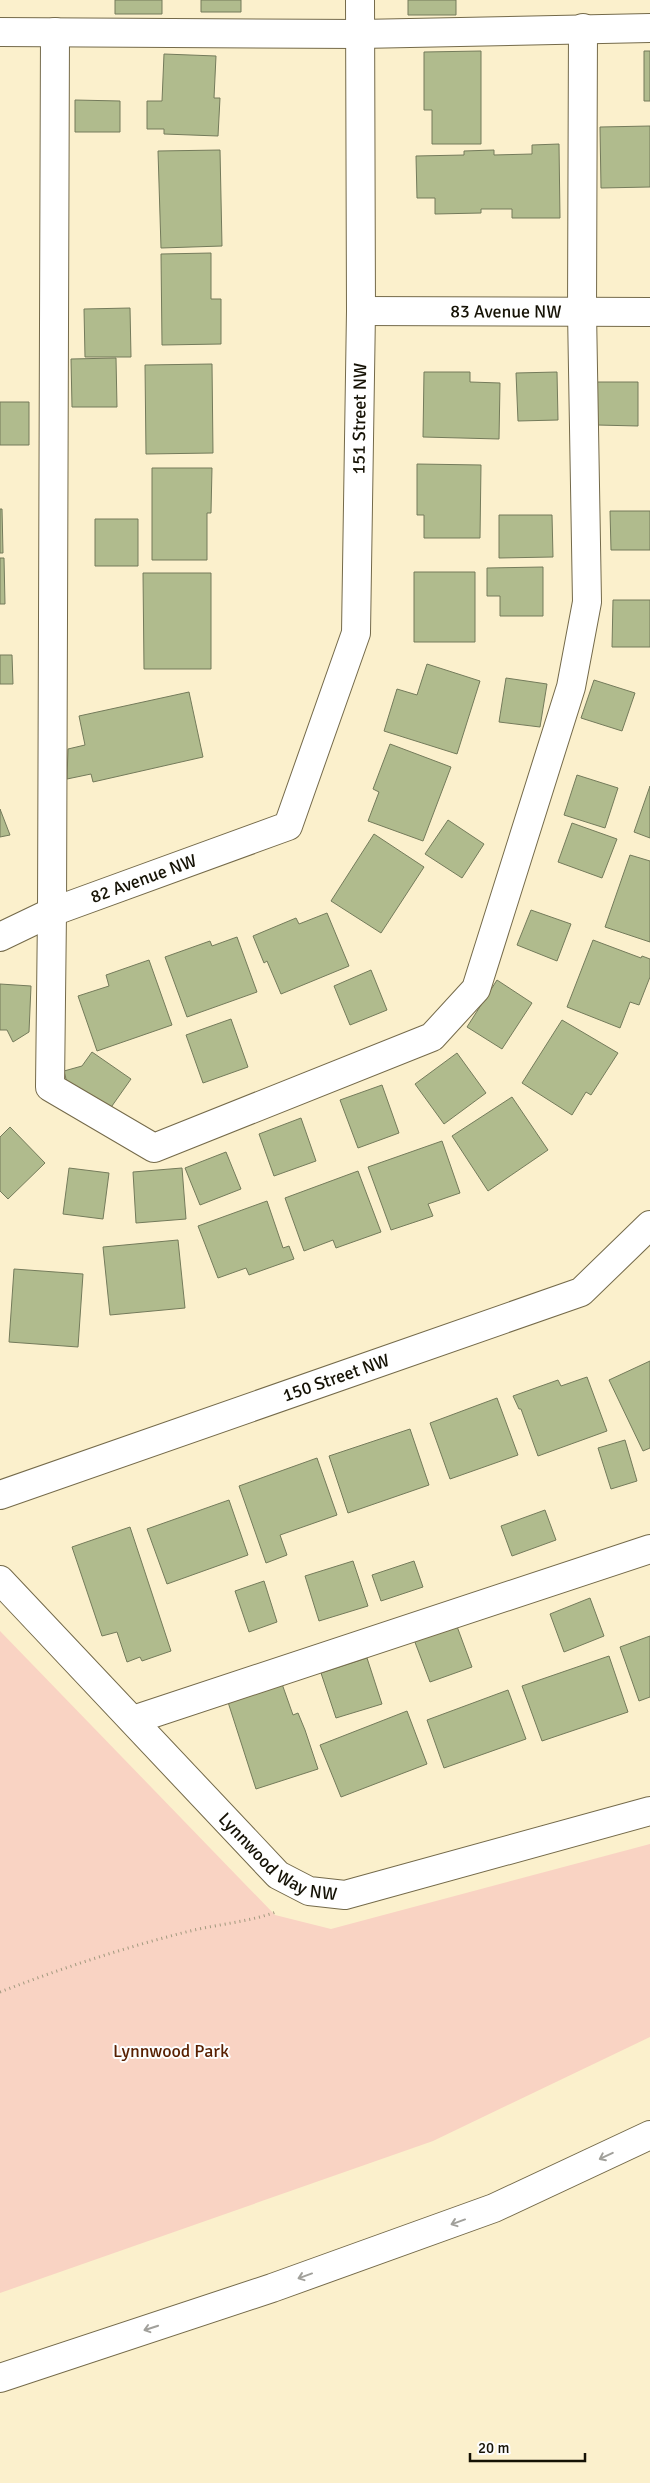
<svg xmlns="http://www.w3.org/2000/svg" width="650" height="2483" font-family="Signika,sans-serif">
<rect width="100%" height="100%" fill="#fbf0cc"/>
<path fill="#f9d3c3" d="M0 1631 275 1915 331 1929 650 1844V2037L433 2141 0 2293Z"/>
<path fill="#b0bb8d" stroke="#747b5b" d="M115 0H162V14H115Z
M201 0H241V12H201Z
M408 0H456V15H408Z
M481 51V144H432V110H424V52Z
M644 51H650V101H644Z
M164 54 216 56 214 98H220L218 136 164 134V129H147V101H162Z
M75 100 120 101V132H75Z
M650 126V187L601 188 600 127Z
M559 144 560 218H512V209H481V213L435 214V198H417L416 156 464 155V151L494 150V155L532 154V145Z
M220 150 222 246 161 248 158 151Z
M211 253V299H221V344L162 345 161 254Z
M130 308 131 357H85L84 309Z
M116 358 117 407H72L71 359Z
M212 364 213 453 146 454 145 365Z
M424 372H470V382L500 383 499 439 423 437Z
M557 372 558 420 518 421 516 373Z
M597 382H638V426L597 425Z
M0 402H29V445H0Z
M417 464 481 465 480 538H424V515H417Z
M152 468H212L211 513H207V560H152Z
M0 509H2L3 553H0Z
M610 511H650V550H611Z
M499 515H552L553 557 499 558Z
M95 519H138V566H95Z
M0 558H4L5 604H0Z
M543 567V616H500V596H487V568Z
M414 572H475V642H414Z
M143 573H211V669H144Z
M613 600H650V647H612Z
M0 655H12L13 684H0Z
M427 664 480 681 457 754 384 731 397 689 417 695Z
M506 678 547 684 540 727 499 722Z
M594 680 635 693 622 731 581 718Z
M189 692 203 757 93 782 91 774 67 779 68 749 85 745 79 716Z
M390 744 451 767 423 841 368 821 379 792 373 789Z
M577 775 618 788 605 828 564 815Z
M650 786V838L634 832Z
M0 809 10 835 0 837Z
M448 820 484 844 462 878 425 854Z
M572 823 617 839 602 878 558 862Z
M374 834 424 867 381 933 331 901Z
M630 855 650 861V942L605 927Z
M531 910 571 924 557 961 517 945Z
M327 913 349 966 281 994 267 961 264 963 253 936 296 918 299 924Z
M237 937 257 992 187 1017 165 957 210 941 212 946Z
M593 940 641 958 642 956 650 959V977L639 1005 630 1002 620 1028 567 1007Z
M149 960 172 1025 97 1051 78 996 109 986 106 975Z
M371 970 387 1010 350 1025 334 986Z
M497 980 532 1003 502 1049 467 1027Z
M0 984 31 986 29 1032 13 1042 7 1030H0Z
M231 1019 248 1067 203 1083 186 1035Z
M562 1020 618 1053 591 1095 586 1092 572 1115 522 1083Z
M92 1052 131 1079 107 1113 68 1087 64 1071 82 1066Z
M457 1053 486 1093 444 1124 415 1084Z
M382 1085 399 1133 358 1148 340 1100Z
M512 1097 548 1150 488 1191 452 1136Z
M301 1118 316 1161 274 1176 259 1134Z
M10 1127 45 1163 8 1199 0 1191V1137Z
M442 1141 460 1193 428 1204 433 1216 391 1230 368 1167Z
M226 1152 241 1189 200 1205 185 1168Z
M69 1168 109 1173 103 1219 63 1214Z
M182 1168 186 1219 136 1223 133 1172Z
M358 1171 381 1232 336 1248 333 1240 304 1251 285 1198Z
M267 1201 283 1248 289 1246 294 1259 249 1275 246 1268 218 1278 198 1226Z
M178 1240 185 1308 110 1315 103 1247Z
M14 1269 83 1274 78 1347 9 1342Z
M650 1361V1448L643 1451 609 1380Z
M587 1377 607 1431 538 1456 521 1409H519L513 1396 558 1380 561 1386Z
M497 1398 518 1455 450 1479 430 1423Z
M410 1429 429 1485 348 1513 329 1456Z
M625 1440 637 1481 611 1489 598 1448Z
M317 1458 337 1515 280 1535 287 1555 266 1563 239 1486Z
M229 1500 248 1555 167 1584 147 1529Z
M545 1510 556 1540 512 1556 501 1526Z
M130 1527 171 1651 142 1661 140 1657 127 1662 117 1632 102 1636 72 1547Z
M353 1561 368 1606 319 1621 305 1576Z
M414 1561 423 1587 381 1601 372 1575Z
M264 1581 277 1622 249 1632 235 1591Z
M590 1598 604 1636 564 1652 550 1614Z
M455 1621 472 1667 430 1682 413 1637Z
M650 1636V1697L639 1701 620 1647Z
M609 1656 628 1712 542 1741 522 1686Z
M367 1658 382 1704 336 1718 321 1673Z
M281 1681 293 1715 298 1713 305 1730 318 1769 256 1789 227 1699Z
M508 1690 526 1739 444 1768 427 1720Z
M407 1711 427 1764 341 1797 320 1745Z"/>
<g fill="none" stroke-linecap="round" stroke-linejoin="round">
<defs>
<g id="minor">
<path d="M0 32 360 34 650 28"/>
<path d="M55 32 52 912 50 1087 154 1148 432 1037 476 989 571 687 587 602 582 311 583 28"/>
<path id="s1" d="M361 311 650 312"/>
<path id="s2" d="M0 937 52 912 288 826 356 633 361 311 360 0"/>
<path id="s3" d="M0 1495 581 1292 650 1225"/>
<path id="s4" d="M0 1580 278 1875 309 1891 345 1895 650 1811"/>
<path d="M133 1720 650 1549"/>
</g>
<path id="highway" d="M0 2378 272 2288 494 2208 650 2135"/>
</defs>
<use href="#minor" stroke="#746a4a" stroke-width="30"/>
<use href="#highway" stroke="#746a4a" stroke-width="30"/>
<path stroke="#a1997e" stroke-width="3" stroke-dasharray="1 4" stroke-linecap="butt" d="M0 1992C62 1968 126 1947 190 1931 219 1924 248 1922 276 1912"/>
<use href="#minor" stroke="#fff" stroke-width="28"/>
<use href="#highway" stroke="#fff" stroke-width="28"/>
</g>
<defs><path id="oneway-shaft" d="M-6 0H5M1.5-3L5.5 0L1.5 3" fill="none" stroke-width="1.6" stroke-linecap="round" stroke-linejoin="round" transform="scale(1.25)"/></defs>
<g stroke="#a1a09b">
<use href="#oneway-shaft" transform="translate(606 2156) rotate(155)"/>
<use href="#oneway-shaft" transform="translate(458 2222) rotate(160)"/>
<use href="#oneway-shaft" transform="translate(305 2276) rotate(160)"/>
<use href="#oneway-shaft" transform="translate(151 2328) rotate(162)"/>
</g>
<g text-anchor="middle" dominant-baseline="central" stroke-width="4" stroke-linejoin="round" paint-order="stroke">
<g font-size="18" fill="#151205" stroke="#fdfdfd">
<text stroke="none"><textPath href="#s1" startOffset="145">83 Avenue NW</textPath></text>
<text stroke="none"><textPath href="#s2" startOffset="728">151 Street NW</textPath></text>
<text stroke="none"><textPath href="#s2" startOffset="155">82 Avenue NW</textPath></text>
<text stroke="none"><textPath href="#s3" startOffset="356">150 Street NW</textPath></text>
<text stroke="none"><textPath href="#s4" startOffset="396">Lynnwood Way NW</textPath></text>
</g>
<g font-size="18" fill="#581f00" stroke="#fdfdfd">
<text x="171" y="2051">Lynnwood Park</text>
</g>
</g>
<path d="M470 2453v8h115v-8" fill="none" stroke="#151205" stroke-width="2.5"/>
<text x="478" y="2453" font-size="15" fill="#151205" stroke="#fdfdfd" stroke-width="4" paint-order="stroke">20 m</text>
</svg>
